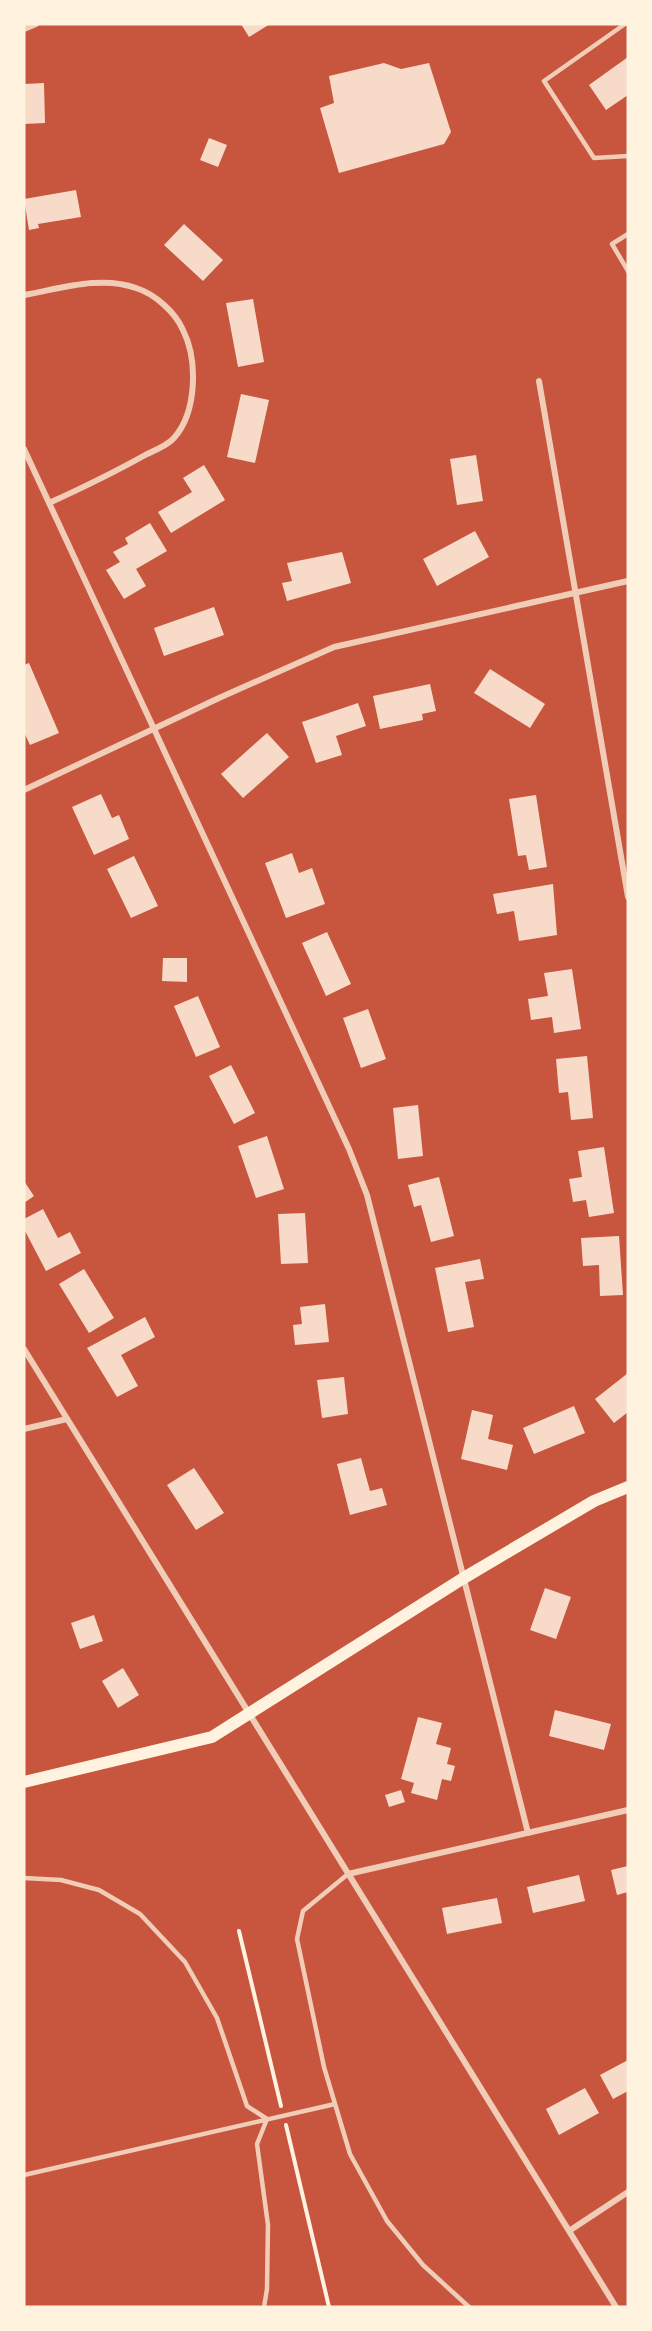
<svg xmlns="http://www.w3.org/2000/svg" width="652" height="2331" font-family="Jost,sans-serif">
<rect width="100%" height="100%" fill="#c8553d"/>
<path fill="#f7dbc8" d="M241 24H270L249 37Z
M628 57V95L606 110 589 85Z
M384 63 401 69 429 63 451 132 444 144 339 173 320 108 334 103 329 76Z
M44 83 45 123 24 124V84Z
M209 138 227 145 218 167 200 160Z
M76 190 81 217 38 224 39 228 29 230 24 199Z
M184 224 223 260 203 281 164 245Z
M253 299 264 362 238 367 226 303Z
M241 394 269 400 255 463 227 457Z
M476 455 483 501 457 505 450 459Z
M204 465 225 500 171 533 158 512 192 492 183 478Z
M150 523 167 551 136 569 146 586 124 599 106 570 120 562 113 552 128 544 125 538Z
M475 531 489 557 437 586 423 559Z
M342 552 351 583 287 601 282 583 292 581 287 563Z
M214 607 224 635 164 656 154 628Z
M29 663 59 733 30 745 24 732V665Z
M490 669 545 704 530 728 474 693Z
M430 684 436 711 422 714 423 720 380 729 373 696Z
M358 703 366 726 336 736 342 755 316 763 302 722Z
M267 733 289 757 243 798 221 774Z
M101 794 112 818 119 815 129 839 94 855 72 807Z
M536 795 547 867 529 870 526 855 518 856 509 799Z
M292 853 299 873 312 868 325 904 286 918 265 863Z
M134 856 158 906 131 918 107 869Z
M553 884 557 935 519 941 514 911 497 914 493 894Z
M327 932 351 984 326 996 302 943Z
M163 958H187V982L162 981Z
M572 969 581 1029 554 1033 552 1017 531 1020 528 999 548 996 544 973Z
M198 996 220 1047 196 1057 174 1006Z
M368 1009 386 1059 361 1068 343 1018Z
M587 1056 593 1118 571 1120 568 1092 559 1093 556 1059Z
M231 1065 255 1113 234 1124 209 1076Z
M418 1105 423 1156 398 1159 393 1108Z
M267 1136 284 1189 256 1198 238 1146Z
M604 1147 614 1213 589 1217 586 1200 573 1202 569 1179 582 1177 578 1151Z
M439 1177 454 1236 431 1242 421 1205 414 1207 408 1185Z
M24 1181 34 1196 24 1203Z
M43 1209 58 1238 70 1232 81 1253 46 1271 24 1229V1219Z
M305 1213 308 1263 281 1264 278 1214Z
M619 1236 623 1295 600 1296 599 1265 583 1266 581 1238Z
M480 1259 484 1279 465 1282 474 1327 448 1332 435 1268Z
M84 1269 114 1318 89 1333 59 1284Z
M325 1304 329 1342 295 1345 293 1325 302 1324 300 1307Z
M145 1317 155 1337 121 1355 138 1386 117 1397 87 1348Z
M628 1373V1412L614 1423 595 1399Z
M344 1377 348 1414 322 1418 317 1380Z
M574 1406 585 1433 534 1454 523 1428Z
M472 1410 493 1415 488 1439 513 1445 507 1470 461 1459Z
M361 1458 370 1491 382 1488 387 1505 350 1515 337 1464Z
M194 1468 224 1513 196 1530 167 1485Z
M545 1588 571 1597 556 1639 530 1630Z
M94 1615 103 1641 80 1649 71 1623Z
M123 1668 139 1695 118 1708 102 1681Z
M555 1710 611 1724 604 1750 549 1736Z
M418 1717 442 1723 436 1744 451 1748 447 1764 455 1766 451 1781 442 1779 437 1800 411 1793 414 1783 401 1779Z
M401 1790 405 1802 389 1807 385 1795Z
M628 1866V1892L617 1895 611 1870Z
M579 1875 585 1901 533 1913 527 1887Z
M497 1898 502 1923 447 1934 442 1908Z
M628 2060V2091L613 2099 600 2075Z
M585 2088 599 2113 559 2135 546 2109Z"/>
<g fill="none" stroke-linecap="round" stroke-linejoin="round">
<path stroke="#fff3e0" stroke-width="4" d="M239 1931 281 2106
M286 2125 329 2307"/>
<path stroke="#f1ccb7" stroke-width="4.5" d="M625 24 544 81 594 158 628 156
M628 234 612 244 628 271
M348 1874 303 1911 297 1939 324 2067 350 2154 387 2221 423 2265 469 2307
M24 1878 61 1880 99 1890 140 1914 185 1962 217 2018 247 2106 267 2119
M24 2175 335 2104
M264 2307 267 2289 268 2225 257 2144 267 2119"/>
<path stroke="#f1ccb7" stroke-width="6" d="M24 29 36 24
M24 295C59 289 101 275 136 288 155 294 175 312 183 330 198 360 197 412 174 438 168 445 156 450 147 454 115 472 82 488 49 503
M539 381 628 897
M24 449 349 1149 367 1195 528 1833
M24 790 219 698 334 647 628 581
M24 1349 616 2307
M24 1429 67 1419
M348 1874 628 1810
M569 2231 628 2192"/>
<path stroke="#fff3e0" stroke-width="12" d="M24 1782 212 1737 462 1579 594 1501 628 1487"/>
</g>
<rect width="652" height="2331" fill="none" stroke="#fff3e0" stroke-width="51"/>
</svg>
